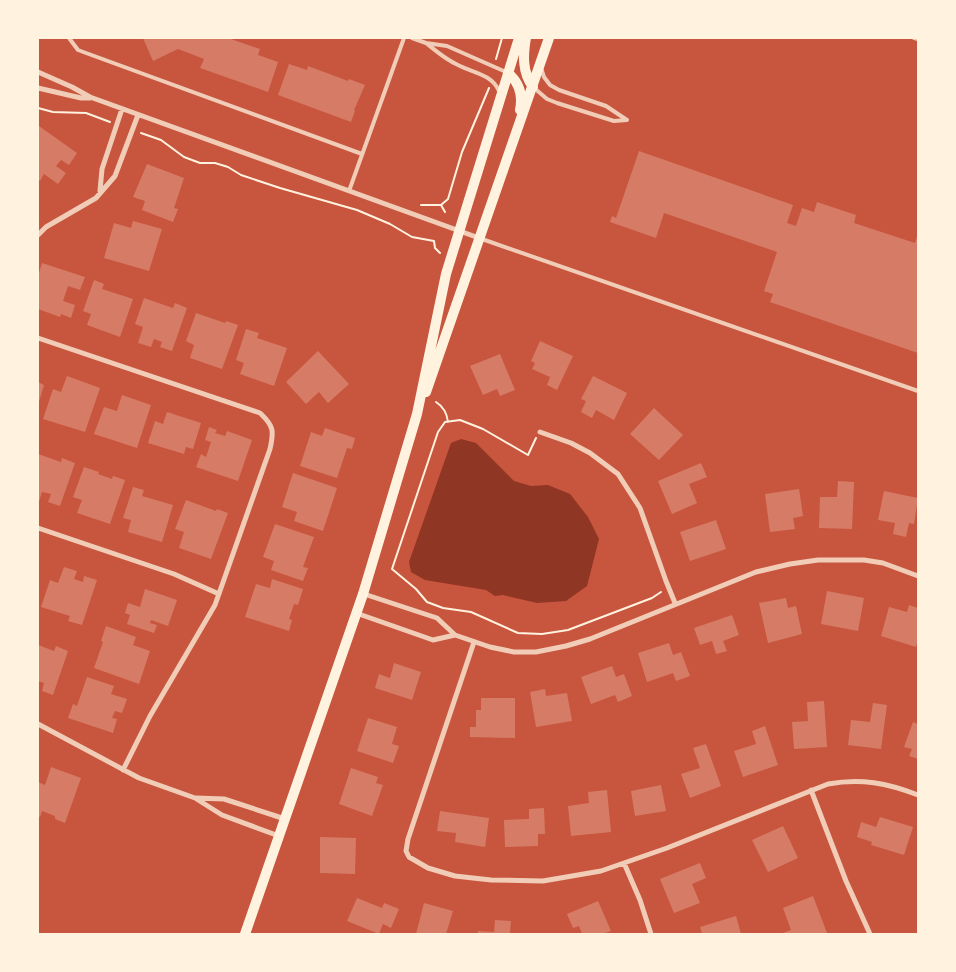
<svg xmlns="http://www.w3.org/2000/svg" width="956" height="972" font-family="Montserrat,sans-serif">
<rect width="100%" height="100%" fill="#c8553d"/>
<path fill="#8f3625" d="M461 439 476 443 514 481 531 486 548 485 570 494 588 517 599 539 587 586 566 601 537 603 503 595 495 596 486 590 425 580 411 572 409 562 451 443Z"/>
<path fill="#d67c66" d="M143 38H228L260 49 258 55 278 62 268 92 200 68 204 59 178 49 153 61Z
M289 64 307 70 308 66 348 81 349 79 365 85 354 110 355 111 351 122 278 95Z
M39 126 77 153 69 165 61 160 56 166 66 173 58 184 44 174 40 181 38 179V128Z
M639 151 793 205 787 223 796 226 802 208 814 212 817 202 856 215 854 223 915 243 917 237H918V353L770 302 773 294 764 291 777 252 664 213 656 238 610 222 612 216 616 218Z
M147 164 184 178 174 208 178 209 173 222 142 210 145 201 133 197Z
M133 221 162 229 149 271 104 258 114 223 131 228Z
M42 263 85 277 80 290 68 286 63 301 75 305 71 318 61 314 60 317 38 309V276Z
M94 280 104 284 102 289 133 299 120 337 87 325 91 314 83 311Z
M144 298 173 308 175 303 187 308 172 351 160 347 162 342 154 339 151 347 138 343 143 327 135 324Z
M196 313 225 323 226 321 238 325 222 369 190 358 194 345 186 341Z
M246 329 259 333 257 338 287 348 274 386 240 374 244 363 236 360Z
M540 341 573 356 557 390 547 385 550 377 532 369 535 363 531 361Z
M318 351 349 384 328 403 319 392 306 404 286 382Z
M500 354 515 390 500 396 497 389 483 395 470 366Z
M67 376 100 388 85 432 43 419 53 389 61 392Z
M593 376 627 393 614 420 596 410 592 418 581 412 586 401 581 399Z
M38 382 44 385 38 405Z
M122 395 151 405 137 448 94 434 104 407 117 411Z
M654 408 683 435 659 460 630 434Z
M167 412 201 423 193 449 186 447 184 454 148 443 155 421 163 424Z
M209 427 217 430 215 433 225 436 227 431 252 440 238 481 196 467 201 454 206 457 211 442 205 440Z
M325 428 355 438 352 449 347 448 337 478 300 466 311 432 322 436Z
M38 454 61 462 62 458 75 463 60 506 48 502 51 494 42 492 38 505Z
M701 463 707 477 689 484 697 503 672 514 658 481Z
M84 467 99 472 98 474 112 479 113 476 125 480 110 524 77 513 82 500 73 497Z
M293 473 337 488 323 531 294 521 297 512 282 507Z
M838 481 854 482 852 529 819 528 820 497H837Z
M133 487 144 490 142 496 173 505 162 542 128 532 131 520 123 518Z
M799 489 803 516 793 518 795 529 770 532 765 494Z
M884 491 918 498 914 524 909 523 906 537 893 534 895 523 878 520Z
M186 500 216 511 217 509 228 513 211 559 179 548 184 532 175 529Z
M716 520 726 549 690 561 680 532Z
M275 524 314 537 303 567 308 568 303 581 271 570 274 561 263 557Z
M64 567 77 571 74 579 83 582 84 576 97 580 82 625 68 621 70 616 41 607 50 580 58 583Z
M272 579 303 589 298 605 294 604 289 619 292 620 289 631 245 617 256 584 270 588Z
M145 589 177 600 168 626 151 620 150 623 157 625 154 633 127 624 130 615 125 613 128 603 140 607Z
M827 591 864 598 858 631 821 624Z
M786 598 788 608 796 606 802 634 768 643 759 603Z
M909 605 918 608V638L916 647 881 636 889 607 907 612Z
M732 615 739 635 723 641 727 651 716 654 712 641 700 645 694 628Z
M106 626 136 637 133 645 150 651 139 684 94 668 103 642 101 641Z
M669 643 673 655 681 652 690 676 676 681 673 673 647 682 638 653Z
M38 645 54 651 56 646 68 651 53 695 42 691 44 683 38 681Z
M394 663 421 672 412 700 375 688 379 674 390 678Z
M612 666 616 677 624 674 632 696 618 702 615 695 591 704 581 677Z
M87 677 114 686 111 694 127 699 122 713 115 711 112 718 117 719 113 733 68 718 73 704 77 706Z
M545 689 546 696 567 693 572 721 536 727 530 692Z
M481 698H515V738L470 737V727H476V710H481Z
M824 701 827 747 794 749 792 722 808 721 807 702Z
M873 703 887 705 881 749 848 745 851 720 870 722Z
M368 718 397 727 392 744 399 746 393 763 357 751Z
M913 722 918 724V759L909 756 912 749 904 747Z
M765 726 778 765 743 777 734 751 756 744 752 731Z
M706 744 721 786 690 798 681 774 700 768 693 748Z
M51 767 81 778 65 823 55 819V816L42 811 40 817 38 816V782L45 785Z
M351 768 378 777 376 783 383 785 372 816 339 804Z
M661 785 666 811 635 816 631 791Z
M607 790 611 832 571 836 568 806 589 803 588 792Z
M544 808 545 834H538V846L505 847 504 820 529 819V809Z
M440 811 489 818 485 847 455 842 456 833 437 831Z
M880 817 913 827 904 855 871 845 872 842 857 837 861 822 876 827Z
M783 826 798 858 768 872 752 840Z
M320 837 356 838 355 874 320 873Z
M700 863 706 878 692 884 700 903 674 913 660 879Z
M813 896 827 933 780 934 791 930 783 908Z
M357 898 382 908 384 903 399 909 391 928 383 924 379 934 347 921Z
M598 901 611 931 602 934H582L579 926 573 928 567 914Z
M424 903 453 911 446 934H416Z
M736 916 741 934H702L700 927Z
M495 920 511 921 510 934H478V931L494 932Z"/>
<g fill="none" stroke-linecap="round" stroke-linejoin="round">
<path stroke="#fff3e0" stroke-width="2" d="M496 59 502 38
M38 108 53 112 86 113 110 122
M141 133 161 140 184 157 200 163H215L228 167 241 175 280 188 357 210 390 224 412 237 434 241 435 248 440 253
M421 205H441L448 199 462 152 489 88
M441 205 445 212
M436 402C444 407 447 413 448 422
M536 438 528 455 483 429 460 420 445 422 438 432 392 569 416 589 427 602 443 608 471 612 518 633 542 634 568 630 652 598 661 592"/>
<path stroke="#f1ccb7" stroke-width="4" d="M69 38 78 50 86 53 362 154
M412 38 426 43 447 46 506 72
M914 38 918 39
M426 43C436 51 446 60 458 65 473 73 492 74 499 91
M541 68 544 77 550 85 559 90 606 106 627 120
M533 87 547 99 557 103 614 121 627 120
M349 191 404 38
M482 239 918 391"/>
<path stroke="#f1ccb7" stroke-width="5" d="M38 72 72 87 90 97 479 238
M38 88 81 98H90
M100 191 102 169 122 109
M38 235 46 227 96 198 115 176 138 115
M38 338 260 413C274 426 274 431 270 449L215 605 150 716 123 770
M540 432 571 443 590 453 618 474 640 508 666 581 675 603
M38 528 174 574 219 594
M364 594 437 618 455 635 490 647 514 652H536L566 646 590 639 756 572 790 564 818 560H864L883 563 918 576
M356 613 433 640 455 635
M474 642 408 839 406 851 409 857 428 868 455 876 491 880 543 881 601 871 667 848 828 784C861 778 887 783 918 795
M38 724 139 778 195 798 222 815 279 836
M811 790 846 881 870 934
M196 798 224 799 285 819
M624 863 640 900 651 934"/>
<path stroke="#fff3e0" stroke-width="10" d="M526 38C523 55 522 72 533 87
M508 73C520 83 523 95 520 110
M426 392 549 38
M245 934 363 594 417 414 446 274 519 38"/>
</g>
<rect width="956" height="972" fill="none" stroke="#fff3e0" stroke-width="78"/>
</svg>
